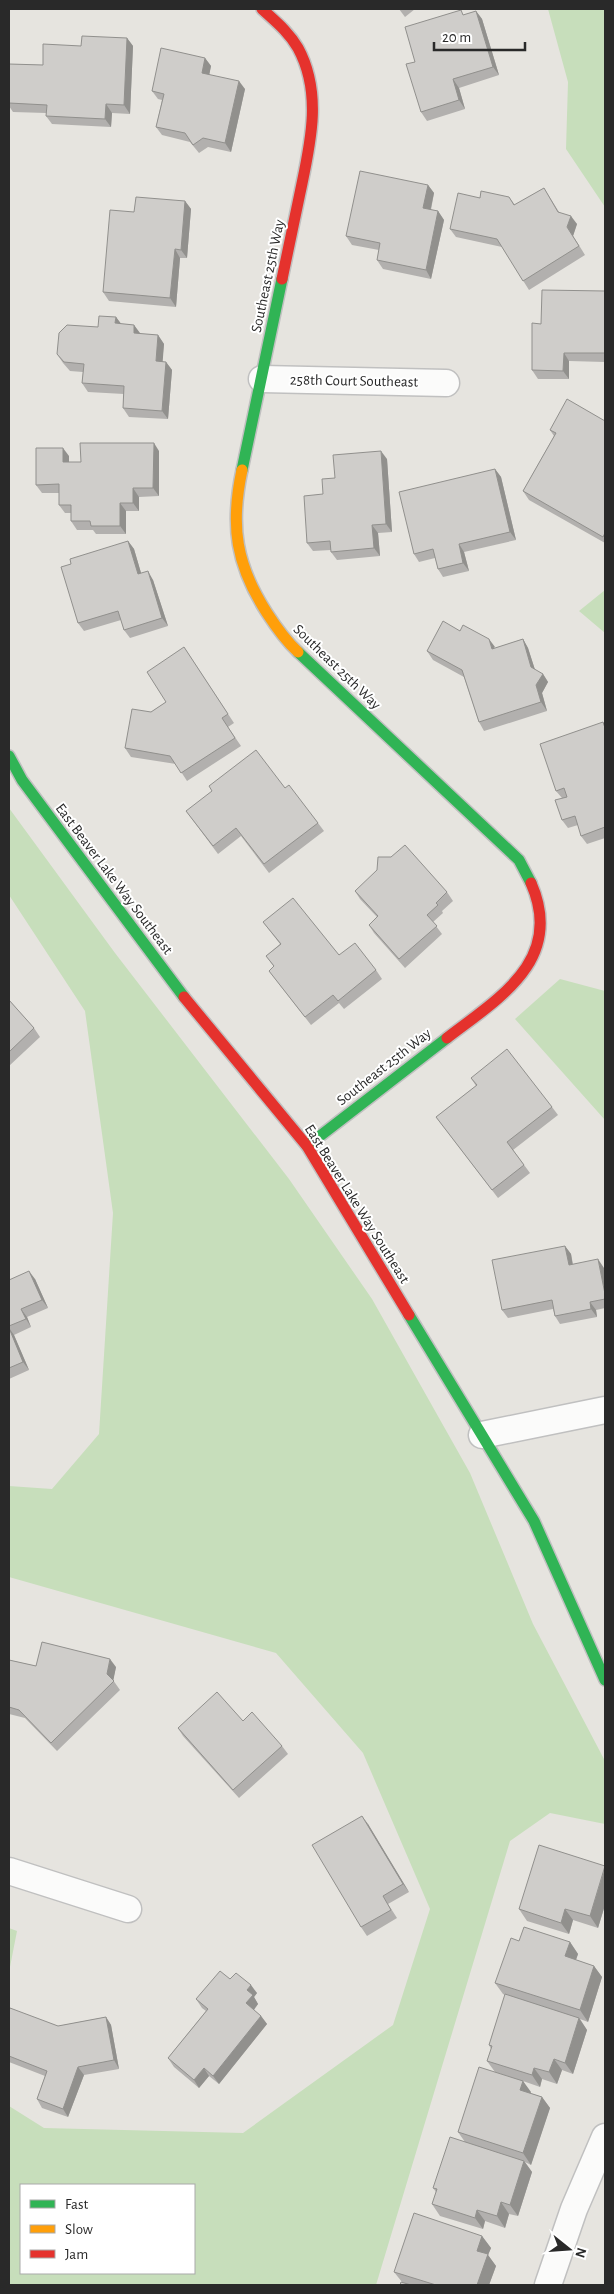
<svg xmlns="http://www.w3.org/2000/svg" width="614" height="2294" font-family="'Alegreya Sans',sans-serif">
<rect width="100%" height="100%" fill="#e6e4df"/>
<path fill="#c7debb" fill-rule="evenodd" d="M548 9H605V207L566 149 568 82Z
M605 590V633L579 611Z
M9 808 115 953 289 1179 372 1299 470 1473 533 1624 605 1761V1824L550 1813 510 1841 376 2285H9V2106L44 2128 243 2133 393 2025 430 1909 363 1753 276 1653 9 1577V1486L52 1489 99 1434 113 1213 85 1011 9 895ZM194 2185V2273H21V2185Z
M560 979 605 991V1120L515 1019Z
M9 1928 17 1931 9 1972Z"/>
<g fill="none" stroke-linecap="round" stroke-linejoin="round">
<defs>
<path id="street" d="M262 379 446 383
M482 1435 605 1410
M9 1871 128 1909
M548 2285 574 2209 605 2137"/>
<path id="fast" d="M242 470 282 279
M298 652 519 860 531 883
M9 756 22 780 184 997
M307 1146 447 1038
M409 1315 534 1521 605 1680"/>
<path id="slow" d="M242 470C230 526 236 565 267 613 276 627 286 641 298 652"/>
<path id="jam" d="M262 9C275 21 289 32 298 48 323 94 310 145 300 193 294 222 288 251 282 279
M184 997 307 1146 409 1315
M447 1038C499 998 565 960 531 883"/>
</defs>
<use href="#street" stroke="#c0c0c0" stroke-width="29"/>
<use href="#fast" stroke="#c0c0c0" stroke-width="14"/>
<use href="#slow" stroke="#c0c0c0" stroke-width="14"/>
<use href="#jam" stroke="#c0c0c0" stroke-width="14"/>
<use href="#street" stroke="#fbfbfa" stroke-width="26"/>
<use href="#fast" stroke="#30b455" stroke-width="11"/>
<use href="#slow" stroke="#ff9f0a" stroke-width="11"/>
<use href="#jam" stroke="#e5322d" stroke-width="11"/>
</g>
<path fill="#b2b0ae" d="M399 9H415L405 17Z
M476 11 482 19 499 75 459 88 465 109 427 121 421 112 415 62 465 15Z
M127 38 133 46 130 114 112 113 111 127 52 124 46 116V113L13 112 9 106V64L43 65 81 46Z
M205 58 211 66 209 75 245 89 231 152 208 147 199 153 190 142 162 135 156 127 162 100 158 99 152 91Z
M428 185 434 193 431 210 438 211 444 220 431 279 383 269 377 260 379 250 352 245 346 236Z
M544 188 559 212 577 224 573 236 585 255 529 290 502 247 456 237 450 229 509 197 515 205Z
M185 201 191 209 187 258H180L176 307 109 301 103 292 134 212Z
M605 291V362L569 361V379H538L532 370 541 324Z
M116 317 121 324 134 325 140 334 158 335 164 344 162 362H166L172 370 168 419 129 417 123 408 124 394 88 392 82 383 83 372 70 371 63 363 57 354 98 327Z
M605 421V543L529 500 523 491 554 436 550 430Z
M159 451V496L139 497V511H126V534H96L93 530H77L71 521V513H65L59 505V493H42L36 485 69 456V462H81Z
M387 459 392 532 378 533 380 556 337 560 331 552V550L313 551 307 543 323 494 335 478Z
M495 469 501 477 516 540 464 552 469 571 443 577 438 569 435 558 419 562 414 554Z
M128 541 134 549 141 573 153 580 168 626 130 638 124 630 121 620 84 631 78 623 71 564Z
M460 631 495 648 523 639 528 648 535 670 543 674 548 682 542 693 547 711 484 731 479 722 464 677 433 660 427 651Z
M184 647 234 723 228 727 241 746 187 781 176 764 131 757 125 748 151 712 166 702Z
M603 722 605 725V838L587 844 581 836 578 825 568 828 562 820V798L556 791Z
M285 788 318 823 324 831 269 873 241 836 218 854 186 811Z
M355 891 447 892 453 901 442 911 443 913 433 922 442 934 405 968 374 933 369 925 377 917 360 899Z
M263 922 376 970 382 979 344 1009 339 1003 311 1025 269 971 274 967 266 956 280 944Z
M9 1000 34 1028 40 1037 9 1066Z
M471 1078 552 1107 558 1115 513 1150 530 1173 498 1198 436 1117 476 1086Z
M565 1246 571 1254 573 1264 604 1268 605 1273V1308L596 1310 597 1317 560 1324 555 1316 553 1309 508 1318 502 1310Z
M35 1279 48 1308 27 1317 31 1327 14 1335 29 1370 9 1379V1280Z
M9 1660 36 1666 116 1667 113 1680 120 1690 57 1751 25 1718 9 1714Z
M243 1721 282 1746 288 1754 239 1798 183 1736 178 1728Z
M368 1824 409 1892 388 1904 397 1918 367 1936 361 1927Z
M605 1866V1905L598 1928 573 1920 569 1934 527 1921 519 1909Z
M519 1941 570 1942 578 1954 576 1960 594 1966 602 1977 588 2022 580 2019 587 2030 573 2074 562 2070 557 2084 542 2079 540 2087 523 2081 530 2093 542 2097 550 2108 531 2165 525 2162 532 2172 518 2216 509 2214 505 2228 485 2221 483 2229 440 2216 432 2204 436 2192 433 2188 465 2142 458 2132 495 2072 487 2061 491 2049 489 2045 505 1995 503 1994 495 1983Z
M230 1979 257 1993 254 1997 258 2004 254 2010 261 2016 267 2024 219 2084 209 2076 199 2088 174 2067 168 2058 206 2011 202 2008 196 1999Z
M9 2011 58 2026 106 2017 111 2025 119 2069 84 2075 68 2117 42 2108 37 2099 45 2076 9 2062Z
M482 2236 491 2248 488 2255 496 2266 489 2285H400L402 2282 394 2272Z"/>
<path fill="#91908d" d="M476 11 482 19 499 75 493 67Z
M127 38 133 46 130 114 124 105Z
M205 58 211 66 208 81 202 73Z
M453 79 459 88 465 109 459 100Z
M239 81 245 89 231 152 225 143Z
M106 104 112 113 111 127 105 119Z
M428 185 434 193 429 217 423 208Z
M185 201 191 209 187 258 181 250Z
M438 211 444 220 431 279 426 270Z
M571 216 577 224 573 236 585 255 567 227Z
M175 249 180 258 176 307 170 298Z
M116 317 122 325 115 323Z
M134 325 140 333 139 342 134 333Z
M158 335 164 344 162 370 156 361Z
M564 353 569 361V379L563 371Z
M166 362 172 370 168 419 162 411Z
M154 443 159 451V496L153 488Z
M63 448 69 456V471L63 462Z
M381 451 387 459 392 532 386 524Z
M495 469 501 477 516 540 510 532Z
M133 488 139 497V511L133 503Z
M120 503 126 511V534L120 526Z
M372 525 378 533 380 556 374 548Z
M128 541 134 549 144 583 138 574Z
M459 544 464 552 469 571 463 563Z
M148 571 153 580 168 626 162 618Z
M489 639 495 647 492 649Z
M523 639 528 648 537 676 531 667Z
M543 674 548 682 542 693 547 711 541 702 536 685Z
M565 1246 571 1254 574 1274 569 1265Z
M598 1259 604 1268 605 1273V1294Z
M29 1271 35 1279 48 1308 42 1300Z
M590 1302 596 1310 597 1317 591 1309Z
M21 1309 27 1317 31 1327 26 1319Z
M9 1328 14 1335 29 1370 23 1362Z
M110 1659 116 1667 113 1682 107 1674Z
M362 1816 368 1824 409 1892 403 1884Z
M605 1868V1905L598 1928 590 1916Z
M565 1909 573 1920 569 1934 561 1923Z
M570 1942 578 1954 573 1968 565 1956Z
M594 1966 602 1977 588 2022 580 2010Z
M251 1985 257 1993 254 1997 258 2004 252 2012 246 2003 247 1990Z
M261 2016 267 2024 219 2084 213 2076Z
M106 2017 111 2025 119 2069 114 2060Z
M579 2018 587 2030 573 2074 565 2063Z
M554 2059 562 2070 557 2084 549 2072Z
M78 2067 84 2075 68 2117 63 2109Z
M204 2068 209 2076 199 2088 194 2080Z
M534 2068 542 2079 540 2087 532 2075Z
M523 2081 531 2092 528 2101 520 2090Z
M542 2097 550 2108 531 2165 523 2153Z
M524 2161 532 2172 518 2216 510 2205Z
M501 2202 509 2214 505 2228 497 2216Z
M477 2210 485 2221 483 2229 475 2218Z
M482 2236 491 2248 488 2255 496 2266 489 2285H477V2251Z"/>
<path fill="#cfcdca" stroke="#91908d" d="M461 10 463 15 476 11 493 67 453 79 459 100 421 112 406 64 415 62 405 27Z
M82 36 127 38 124 105 106 104 105 119 46 116 47 105 9 103V64L43 65V44L81 46Z
M161 48 205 58 202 73 239 81 225 143 203 138 193 145 185 133 156 127 164 94 152 91Z
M360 171 428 185 423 208 438 211 426 270 377 260 380 243 346 236Z
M544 188 558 212 571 216 567 227 579 246 523 281 497 239 450 229 458 193 480 198 481 191 509 197 514 205Z
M136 197 185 201 181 250 175 249 170 298 103 292 110 210 134 212Z
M542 290 605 291V353H564L563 371 532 370V323L541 324Z
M99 316 116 317 115 323 134 325V333L158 335 156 361 166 362 162 411 123 408 124 386 82 383 84 364 64 362 57 354 59 333 67 325 98 327Z
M567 399 605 421V533L603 537 523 491 556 433 550 430Z
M80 443H154L153 488H133V503H120V526H91L90 521H71V505H59V484L36 485V448H63V462H81Z
M381 451 386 524 372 525 374 548 331 552 330 541 307 543 304 496 323 494 322 479 335 478 333 455Z
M495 469 510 532 459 544 463 563 438 569 433 549 414 554 399 492Z
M128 541 138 574 148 571 162 618 124 630 118 611 78 623 61 567 71 564 70 559Z
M443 621 460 631 463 625 489 639 492 649 523 639 531 667 543 674 536 685 541 702 479 722 462 670 427 651Z
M184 647 228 714 222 718 235 738 181 773 170 756 125 748 132 709 151 712 166 702 147 672Z
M603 722 605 728V827L581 836 575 816 562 820 555 800 567 797 564 788 556 791 540 744Z
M256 750 285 788 289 785 318 823 264 864 236 828 213 846 186 811 212 791 209 786Z
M405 845 447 892 436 903 438 905 427 915 437 926 399 959 369 925 378 916 355 891 377 870 378 857H391Z
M293 898 339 955 355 943 376 970 338 1001 333 995 305 1017 269 971 274 966 266 956 281 944 263 922Z
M9 1000 34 1028 9 1052Z
M507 1049 552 1107 507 1142 524 1165 492 1190 436 1117 477 1085 471 1078Z
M565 1246 569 1265 598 1259 605 1294V1299L590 1302 591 1309 555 1316 552 1300 502 1310 492 1260Z
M29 1271 42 1300 21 1309 26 1319 9 1326V1280Z
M9 1328 23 1362 9 1368Z
M42 1642 110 1659 107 1674 114 1681 51 1743 19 1710 9 1707V1660L36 1666Z
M217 1692 243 1721 252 1712 282 1746 233 1790 178 1728Z
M362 1816 403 1884 383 1896 391 1910 361 1927 312 1845Z
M539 1845 605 1866 590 1916 565 1909 561 1923 519 1909Z
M524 1927 570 1942 565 1956 594 1966 580 2010 495 1983 511 1938 519 1941Z
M220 1971 230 1979 236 1973 251 1985 247 1990 253 1995 246 2003 261 2016 213 2076 204 2068 194 2080 168 2058 208 2009 196 1999Z
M505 1994 579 2018 565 2063 554 2059 549 2072 534 2068 532 2075 487 2061 492 2046 489 2045Z
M10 2008 58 2026 106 2017 114 2060 78 2067 63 2109 37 2099 47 2071 9 2056V2011Z
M479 2067 523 2081 520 2090 542 2097 523 2153 458 2132Z
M450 2137 524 2161 510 2205 501 2202 497 2216 477 2210 475 2218 432 2204 437 2189 433 2188Z
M414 2213 482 2236 477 2251 488 2254 477 2285H436L394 2272Z
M401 2282 411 2285H400Z"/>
<g text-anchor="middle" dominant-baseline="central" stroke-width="4" stroke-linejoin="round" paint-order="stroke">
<g font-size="15" fill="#292929" stroke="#fff">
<text transform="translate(268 276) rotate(-78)">Southeast 25th Way</text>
<text transform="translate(354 381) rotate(1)">258th Court Southeast</text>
<text transform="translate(337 667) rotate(44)">Southeast 25th Way</text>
<text transform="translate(114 879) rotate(53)">East Beaver Lake Way Southeast</text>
<text transform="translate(384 1067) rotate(-38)">Southeast 25th Way</text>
<text transform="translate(357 1204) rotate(58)">East Beaver Lake Way Southeast</text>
</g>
</g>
<rect width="614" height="2294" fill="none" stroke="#292929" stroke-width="20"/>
<rect x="20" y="2184" width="175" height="90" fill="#ffffff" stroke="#a9a9a9"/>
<rect x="30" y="2200" width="25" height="8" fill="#30b455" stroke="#a9a9a9"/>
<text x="65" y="2209" font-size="15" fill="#292929">Fast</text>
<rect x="30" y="2225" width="25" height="8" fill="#ff9f0a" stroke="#a9a9a9"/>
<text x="65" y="2234" font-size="15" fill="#292929">Slow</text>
<rect x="30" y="2250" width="25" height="8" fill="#e5322d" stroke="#a9a9a9"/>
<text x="65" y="2259" font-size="15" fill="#292929">Jam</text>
<g transform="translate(569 2249) rotate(107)" stroke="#ffffff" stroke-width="4" paint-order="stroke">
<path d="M0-4L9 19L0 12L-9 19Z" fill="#292929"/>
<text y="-8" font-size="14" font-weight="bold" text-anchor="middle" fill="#292929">N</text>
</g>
<path d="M434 42v8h91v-8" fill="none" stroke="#292929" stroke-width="2.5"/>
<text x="442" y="42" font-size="15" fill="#292929" stroke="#ffffff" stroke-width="4" paint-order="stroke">20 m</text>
</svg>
